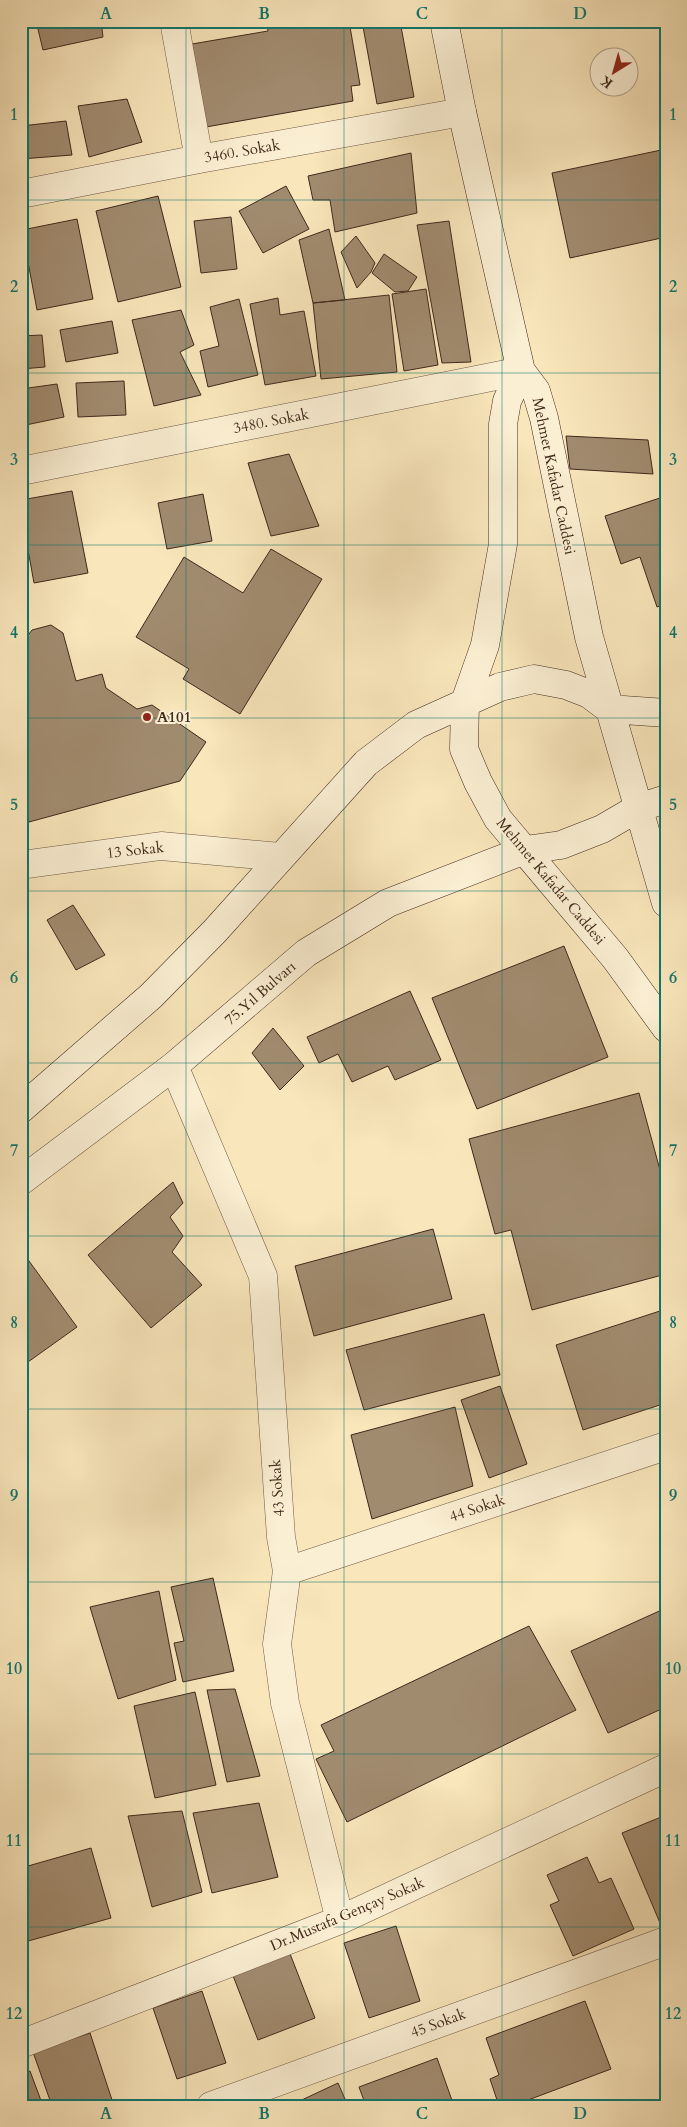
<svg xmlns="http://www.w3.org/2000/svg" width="687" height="2127" font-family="Cardo,serif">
<rect width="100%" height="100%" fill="#f9e6bb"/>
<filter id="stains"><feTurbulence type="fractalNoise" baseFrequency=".004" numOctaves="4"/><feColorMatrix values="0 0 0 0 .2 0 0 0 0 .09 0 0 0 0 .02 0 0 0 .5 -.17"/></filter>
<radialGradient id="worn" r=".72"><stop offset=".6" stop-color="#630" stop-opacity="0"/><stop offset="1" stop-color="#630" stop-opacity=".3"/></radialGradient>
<path fill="#a18b6f" stroke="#41281c" d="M36 21H101L103 37 43 50Z
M267 21H349L360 85 351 86 353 101 206 127 192 44 268 31Z
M362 21H400L414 97 377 104Z
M127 99 142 142 89 157 78 106Z
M66 121 72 155 21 159V126Z
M666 149V237L570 258 552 173Z
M411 153 417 213 335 232 330 200H313L308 176Z
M286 186 309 229 263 253 239 211Z
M158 196 181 287 118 302 96 211Z
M231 217 237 269 201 273 194 221Z
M77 219 93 299 37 310 22 230Z
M449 221 471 362 442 363 417 225Z
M329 229 345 300 313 303 299 240Z
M356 236 375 263 371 272 357 288 341 252Z
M384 254 417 277 408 291 395 292 372 273Z
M426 289 438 365 404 371 392 294Z
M389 295 397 372 321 379 313 303Z
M278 298 280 315 304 311 316 376 265 385 250 304Z
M239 299 258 375 208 387 200 351 219 346 210 307Z
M181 310 194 345 180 352 201 395 154 406 132 320Z
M112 321 118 353 66 362 60 330Z
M42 335 45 367 21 369V336Z
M124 381 126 415 78 417 76 383Z
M57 384 64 417 21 426V389Z
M566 436 648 440 653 474 570 469Z
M289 454 319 526 271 536 248 463Z
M72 491 88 573 34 583 21 511V500Z
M203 494 212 541 167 549 158 503Z
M666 496V604L657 607 640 557 621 564 605 516Z
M271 549 322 579 240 714 183 679 189 669 136 637 184 557 243 593Z
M51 625 63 633 76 681 102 674 106 688 137 709 152 705 206 742 180 781 29 822 21 794V636L29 634 32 630Z
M73 905 105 955 76 970 47 920Z
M564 946 608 1057 477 1109 432 998Z
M410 991 441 1060 395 1080 388 1066 352 1082 338 1054 319 1063 307 1037Z
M273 1028 304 1066 280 1090 252 1053Z
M639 1093 666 1192V1274L532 1310 511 1230 495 1234 469 1139Z
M173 1182 183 1203 170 1217 183 1236 172 1252 202 1285 151 1328 88 1255Z
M433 1229 452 1299 314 1336 295 1266Z
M21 1250 77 1327 21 1367Z
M666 1309V1403L583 1430 556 1345Z
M484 1314 500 1375 364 1410 346 1350Z
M500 1386 527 1464 489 1478 461 1400Z
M455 1407 473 1486 372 1519 351 1435Z
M213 1578 234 1671 183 1682 174 1643 184 1641 171 1587Z
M159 1591 176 1680 118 1699 90 1607Z
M666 1608V1707L608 1733 571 1651Z
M529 1626 576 1710 347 1822 316 1759 334 1751 321 1725Z
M235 1689 260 1776 227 1782 207 1690Z
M195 1692 216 1785 155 1798 134 1706Z
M259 1803 278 1877 212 1893 193 1813Z
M182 1811 202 1892 152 1907 128 1816Z
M666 1815V1921L660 1923 622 1833Z
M91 1848 111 1918 21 1943V1903L28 1901 21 1877V1868Z
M587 1857 599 1883 611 1878 634 1929 573 1956 550 1905 559 1901 547 1875Z
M396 1926 420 2001 369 2018 344 1943Z
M287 1946 315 2018 258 2040 230 1968Z
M202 1991 226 2063 177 2079 153 2008Z
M585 2001 611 2069 512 2106H499L490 2079 499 2075 486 2038Z
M90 2033 114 2106H52L33 2052Z
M437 2058 454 2106H366L359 2087Z
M30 2071 43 2106H21V2074Z
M338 2083 348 2106H291V2105Z"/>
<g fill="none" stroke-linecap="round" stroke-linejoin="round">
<defs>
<path id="minor" d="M174 21 199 159
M21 194 199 159 462 112
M21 471 521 371
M21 865 161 846 280 857
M174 1066 263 1276 281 1537 287 1571 277 1644 285 1703 340 1920
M287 1571 666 1446
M21 2044 340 1920 666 1768
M211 2106 666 1941"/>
<path id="secondary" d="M444 21 462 112 521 371 536 391 544 418 589 637 666 903
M521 371 507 401 503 424V544L485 645 465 702 464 749 478 782 498 819 615 958 666 1028
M21 1109 151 996 215 931 366 763 416 725 500 687 534 679 566 685 589 694 609 709 666 713
M21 1181 174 1066 306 953 388 903 525 850 561 845 602 829 638 808 666 799"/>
</defs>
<use href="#minor" stroke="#6f5844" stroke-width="29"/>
<use href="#secondary" stroke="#41281c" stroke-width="29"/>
<use href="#minor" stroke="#fbefd3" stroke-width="28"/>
<use href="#secondary" stroke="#fbefd3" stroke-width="28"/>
</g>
<path fill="none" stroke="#0f766e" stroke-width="1" stroke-opacity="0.55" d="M186 21V2106M344 21V2106M502 21V2106M21 200H666M21 373H666M21 545H666M21 718H666M21 891H666M21 1063H666M21 1236H666M21 1409H666M21 1582H666M21 1754H666M21 1927H666"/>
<circle fill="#8f2418" stroke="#fbefd3" stroke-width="2" cx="147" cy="717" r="5"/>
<g text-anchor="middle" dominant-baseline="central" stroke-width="4" stroke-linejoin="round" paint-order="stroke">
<g font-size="15" fill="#41281c" stroke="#fbefd3">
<text transform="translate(242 151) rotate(-10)">3460. Sokak</text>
<text transform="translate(271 421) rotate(-11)">3480. Sokak</text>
<text transform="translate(554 476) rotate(78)">Mehmet Kafadar Caddesi</text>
<text transform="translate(135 850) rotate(-6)">13 Sokak</text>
<text transform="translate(551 881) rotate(50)">Mehmet Kafadar Caddesi</text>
<text transform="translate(260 993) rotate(-41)">75.Yıl Bulvarı</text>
<text transform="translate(277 1488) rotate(-94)">43 Sokak</text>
<text transform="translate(477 1508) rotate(-18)">44 Sokak</text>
<text transform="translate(347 1914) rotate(-23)">Dr.Mustafa Gençay Sokak</text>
<text transform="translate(438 2023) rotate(-20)">45 Sokak</text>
</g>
<g font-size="15" font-weight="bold" fill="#41281c" stroke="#fbefd3" text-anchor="start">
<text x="157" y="717">A101</text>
</g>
</g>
<rect width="687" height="2127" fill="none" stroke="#f9e6bb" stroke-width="55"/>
<g transform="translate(614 72) rotate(217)"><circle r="24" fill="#fbefd3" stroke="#b19f8a"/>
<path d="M0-4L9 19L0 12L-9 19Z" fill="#8f2418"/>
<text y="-8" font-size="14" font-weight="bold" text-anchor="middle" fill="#41281c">K</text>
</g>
<rect x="28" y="28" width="632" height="2072" fill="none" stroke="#0f766e" stroke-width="2"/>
<g font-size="16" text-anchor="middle" font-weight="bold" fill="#0f766e">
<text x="106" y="19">A</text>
<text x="264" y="19">B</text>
<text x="422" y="19">C</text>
<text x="580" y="19">D</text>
<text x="14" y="120">1</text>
<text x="673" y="120">1</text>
<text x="14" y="292">2</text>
<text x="673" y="292">2</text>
<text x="14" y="465">3</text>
<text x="673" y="465">3</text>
<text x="14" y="638">4</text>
<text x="673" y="638">4</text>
<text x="14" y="810">5</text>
<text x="673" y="810">5</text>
<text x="14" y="983">6</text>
<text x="673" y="983">6</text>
<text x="14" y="1156">7</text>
<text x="673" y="1156">7</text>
<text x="14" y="1328">8</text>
<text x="673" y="1328">8</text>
<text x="14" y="1501">9</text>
<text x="673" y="1501">9</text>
<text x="14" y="1674">10</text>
<text x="673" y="1674">10</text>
<text x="14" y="1846">11</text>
<text x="673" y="1846">11</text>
<text x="14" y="2019">12</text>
<text x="673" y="2019">12</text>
<text x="106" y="2119">A</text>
<text x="264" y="2119">B</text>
<text x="422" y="2119">C</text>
<text x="580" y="2119">D</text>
</g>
<rect width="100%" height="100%" filter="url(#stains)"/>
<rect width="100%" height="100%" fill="url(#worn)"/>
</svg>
